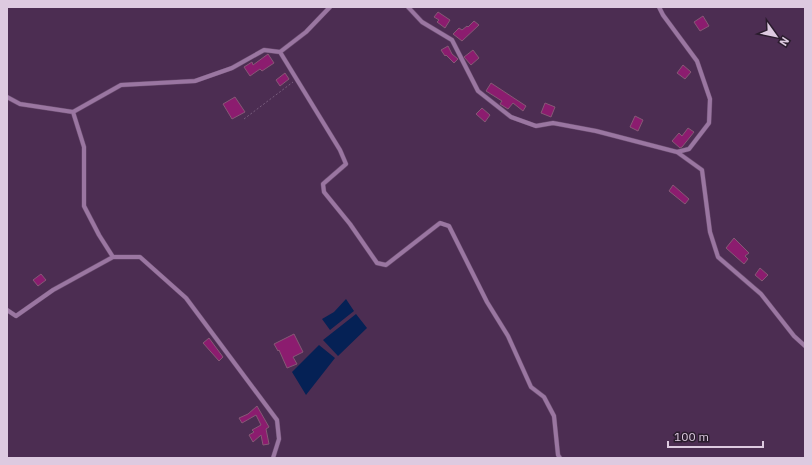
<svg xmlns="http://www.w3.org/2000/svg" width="812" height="465" font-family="'IBM Plex Sans',sans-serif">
<rect width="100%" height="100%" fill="#4c2d52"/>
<path fill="#052155" d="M346 299 354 311 330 330 322 319 334 312Z
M356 314 367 328 338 356 323 340Z
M319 345 335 358 306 395 292 372Z"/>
<path fill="#8c1c6f" stroke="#865876" d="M438 12 450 20 445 28 437 22 439 20 434 17Z
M703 16 709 26 700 31 694 22Z
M474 21 479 25 462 41 453 34 459 28 462 30 467 26 468 27Z
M448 46 452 54 458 59 454 63 446 55 445 56 441 50Z
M473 50 479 58 471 65 464 57Z
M268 54 274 63 262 71 260 69 250 76 244 67 252 62 253 65Z
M683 65 691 72 685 79 677 73Z
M285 73 289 79 280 86 276 80Z
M491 83 526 106 523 111 513 103 508 109 500 104 502 101 486 91Z
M235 97 245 112 232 119 223 104Z
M545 103 555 107 551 117 541 113Z
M482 108 490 115 485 122 476 114Z
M635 116 643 120 638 131 630 127Z
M688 128 694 132 682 147 680 148 672 141 679 133 682 136Z
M673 185 689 199 685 204 669 191Z
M734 238 749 253 745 256 748 259 744 264 726 248Z
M760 268 768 275 762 281 755 275Z
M41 274 46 280 38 286 33 280Z
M294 334 303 352 293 357 297 364 287 368 279 350 278 351 274 344Z
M209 338 223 357 219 361 203 343Z
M257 406 269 427 266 429 269 444 263 445 261 435 253 442 249 435 254 432 252 430 261 425 256 415 242 423 239 418 248 414Z"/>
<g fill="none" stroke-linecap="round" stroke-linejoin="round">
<defs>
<path id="street" d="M408 7 422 22 452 40 478 91 511 117 536 126 553 123 596 131 677 152 702 170 710 232 718 257 761 294 794 336 805 346
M659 7 663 15 697 61 710 99 709 123 689 149 677 152
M280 52 340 150 346 164 323 184 324 192 350 224 377 263 386 265 440 223 449 226 487 302 508 336 531 387 544 397 554 416 558 455 560 458
M7 97 20 104 73 112
M7 310 16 316 53 290 113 257
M273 458 279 439 277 420 186 298 140 257H113L99 235 84 206V147L73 112 121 85 195 81 232 68 264 50 280 52 306 32 330 7"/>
</defs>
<use href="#street" stroke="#694c6e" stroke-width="5"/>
<path stroke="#785d7d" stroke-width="1" stroke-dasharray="2 2" stroke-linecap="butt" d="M244 119 293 82"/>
<use href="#street" stroke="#9a76a1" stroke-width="4"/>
</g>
<rect width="812" height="465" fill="none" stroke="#ddcae0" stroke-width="16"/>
<g transform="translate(776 36) rotate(123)" stroke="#2a1c2d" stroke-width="3" paint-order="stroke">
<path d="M0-3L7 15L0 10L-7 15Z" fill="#ddcae0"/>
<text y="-6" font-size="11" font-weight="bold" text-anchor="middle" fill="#ddcae0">N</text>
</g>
<path d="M668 441v6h95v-6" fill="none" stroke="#ddcae0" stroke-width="2"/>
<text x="674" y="441" font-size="12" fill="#ddcae0" stroke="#2a1c2d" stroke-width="3" paint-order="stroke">100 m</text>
</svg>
